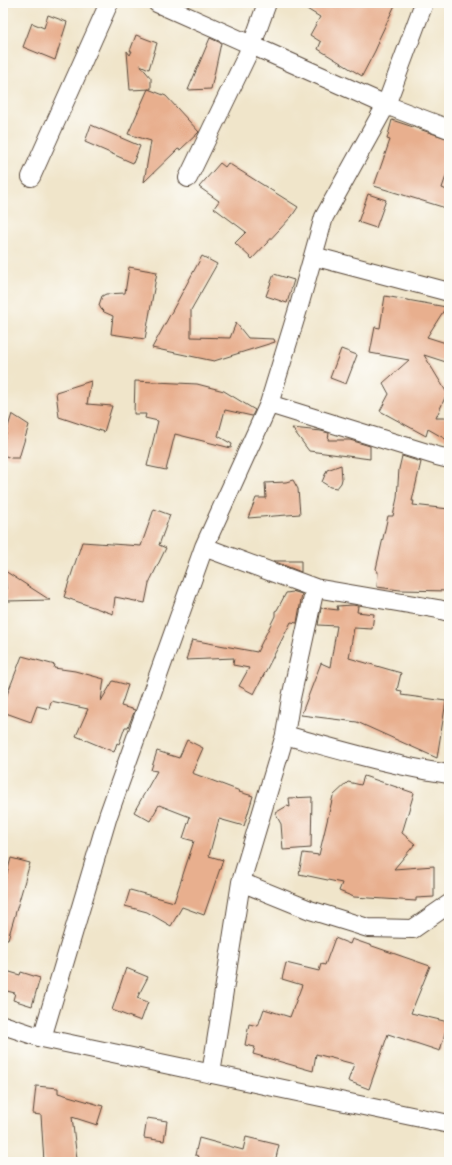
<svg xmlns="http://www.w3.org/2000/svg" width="452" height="1165" font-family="'Shantell Sans',sans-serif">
<rect width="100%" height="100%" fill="#fdfcf7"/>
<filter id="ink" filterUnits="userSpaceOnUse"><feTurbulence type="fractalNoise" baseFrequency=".025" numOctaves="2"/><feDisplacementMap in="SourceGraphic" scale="8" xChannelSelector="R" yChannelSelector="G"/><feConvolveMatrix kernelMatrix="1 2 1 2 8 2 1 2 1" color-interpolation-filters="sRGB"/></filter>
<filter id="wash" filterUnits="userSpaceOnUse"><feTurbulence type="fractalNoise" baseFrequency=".012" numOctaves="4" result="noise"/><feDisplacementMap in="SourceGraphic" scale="16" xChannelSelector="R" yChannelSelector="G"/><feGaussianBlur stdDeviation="0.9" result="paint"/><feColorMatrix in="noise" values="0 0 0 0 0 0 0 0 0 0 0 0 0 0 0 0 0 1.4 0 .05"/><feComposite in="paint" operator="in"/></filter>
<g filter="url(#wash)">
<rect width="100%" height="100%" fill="#f0e5ca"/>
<g id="blocks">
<path fill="#e8af8e" d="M297 3H396L378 41 379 42 375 51 362 76 318 49 321 42 310 35 320 17Z
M48 15 67 22 55 60 23 47 32 23 44 28Z
M136 35 157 43 149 69 140 65 151 78V89L130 90 127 51 130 55 132 51H130Z
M210 38 221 43 211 89 188 90Z
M148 89 166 96 199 132 180 150 178 149 144 182 151 141 128 134Z
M392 120 449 139V167L442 188 449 191V209L374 186 390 140 387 139Z
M91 125 140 146 133 163 85 142Z
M220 163 225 167 228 163 298 207 292 216 252 259 235 243 246 232 214 208 219 201 199 187Z
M368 194 386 200 376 228 358 222Z
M202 256 217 264 191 310V337L230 338 236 323 248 338 274 339 275 342 214 361 152 348Z
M129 267 157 272 145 339 111 334 113 316 104 312 101 309 99 305 102 296 106 294 125 293Z
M274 274 294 280 287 303 266 296Z
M385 296 446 307 427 337 449 344V363L424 355 447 393 436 418H449V441L428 429 426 436 380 411 389 394 383 383 409 360 370 353 375 327 380 328Z
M341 349 357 355 346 384 330 378Z
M91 381 87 404 112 406 104 432 59 417 56 392Z
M135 381 197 384 224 391 255 410 252 416 225 410 218 436 232 444 231 448 175 434 166 470 147 466 158 421 145 418 146 414H134Z
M12 414 29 425 19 458H11L3 455V443Z
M292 428 321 431 329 433 328 440H350L370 446V459L309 451Z
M402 456 421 462 412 501H414L413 505 449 509V591L400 590 377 587 378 572 376 569 388 516H393L397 498 399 469Z
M341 465 342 479 341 483 337 488 330 487 322 482 327 470Z
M293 480 298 489 300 514 248 518 256 498H266L265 483 286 482Z
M154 509 170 515 159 545 166 548 149 583 145 603 115 597 113 614 64 597 82 542 141 546Z
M273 561H301V572Z
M5 571 50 600 7 601Z
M292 591 302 594 297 623 291 622 254 694 239 686 249 668 233 665 234 658 186 660 192 640 257 652 275 616V611L277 610 286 593 293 592Z
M353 605 358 606 357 612 374 614 372 629 354 628 349 658 401 673 397 690 402 691 401 695 446 701 437 758 357 722 301 715 321 663 330 667 337 626 318 625 321 608 338 610 337 606Z
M22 656 55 665 54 668 75 671 104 679 101 701 113 681 128 685 121 706 135 710 128 727H125L119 744 117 743 114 752 76 736 88 709 51 701 49 709 37 706 31 722 3 712V705Z
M187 740 203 748 192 773 240 791 239 792 253 796 244 826 219 819 209 856 223 860 204 915 182 907 171 926 147 912 125 906 130 890 174 902 194 841 183 838 190 817 159 805 150 821 134 812 157 771 151 770 157 751 179 758Z
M364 776 414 793 402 833 415 844 394 869 434 866V897L416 898V901L354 897 339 891 342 883 299 874 303 853 319 855 333 796 348 782 361 785Z
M312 797 311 848 283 850 281 824 275 813 287 806 290 807 289 798Z
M11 858 30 863 8 939H3V888Z
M335 938 350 944 352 939 430 966 411 1013 448 1022 440 1051 388 1034 369 1089 348 1081 354 1064 316 1054 313 1071 253 1054 255 1047 245 1045 249 1024 258 1026 264 1009 290 1017 302 985 282 979 286 963 319 971 321 964 325 965Z
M126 968 148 977 137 998 148 1002 141 1021 112 1010Z
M3 970 20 975 21 972 40 978 32 1006 13 1000 15 993 3 990Z
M36 1086 58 1088V1093L103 1106 97 1125 72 1117 77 1159 44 1162 41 1115 33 1114Z
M147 1118 167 1121 164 1141 144 1138Z
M246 1137 279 1145 275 1162H197L199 1156 195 1155 199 1138 243 1150Z"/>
</g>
</g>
<g filter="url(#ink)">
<use href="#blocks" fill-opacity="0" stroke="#564638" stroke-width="1"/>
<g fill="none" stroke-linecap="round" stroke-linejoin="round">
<defs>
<path id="street" d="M157 3 386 105 449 129
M31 177 109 3
M188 178 252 45 267 3
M313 256 449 292
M269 404 437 456 449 459
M204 547 315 588 291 698 285 735 241 882 211 1074
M315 588 438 609 449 612
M285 735C339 750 393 766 449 774
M241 882 310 910 368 928 413 929 449 904
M3 1025 42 1038 449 1124
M42 1038 108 816 204 547 269 404 299 306 324 217 386 105 424 3"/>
</defs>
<use href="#street" stroke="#564638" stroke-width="20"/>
<use href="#street" stroke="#fff" stroke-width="18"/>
</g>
</g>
<rect width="452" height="1165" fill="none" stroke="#fdfcf7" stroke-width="16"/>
</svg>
